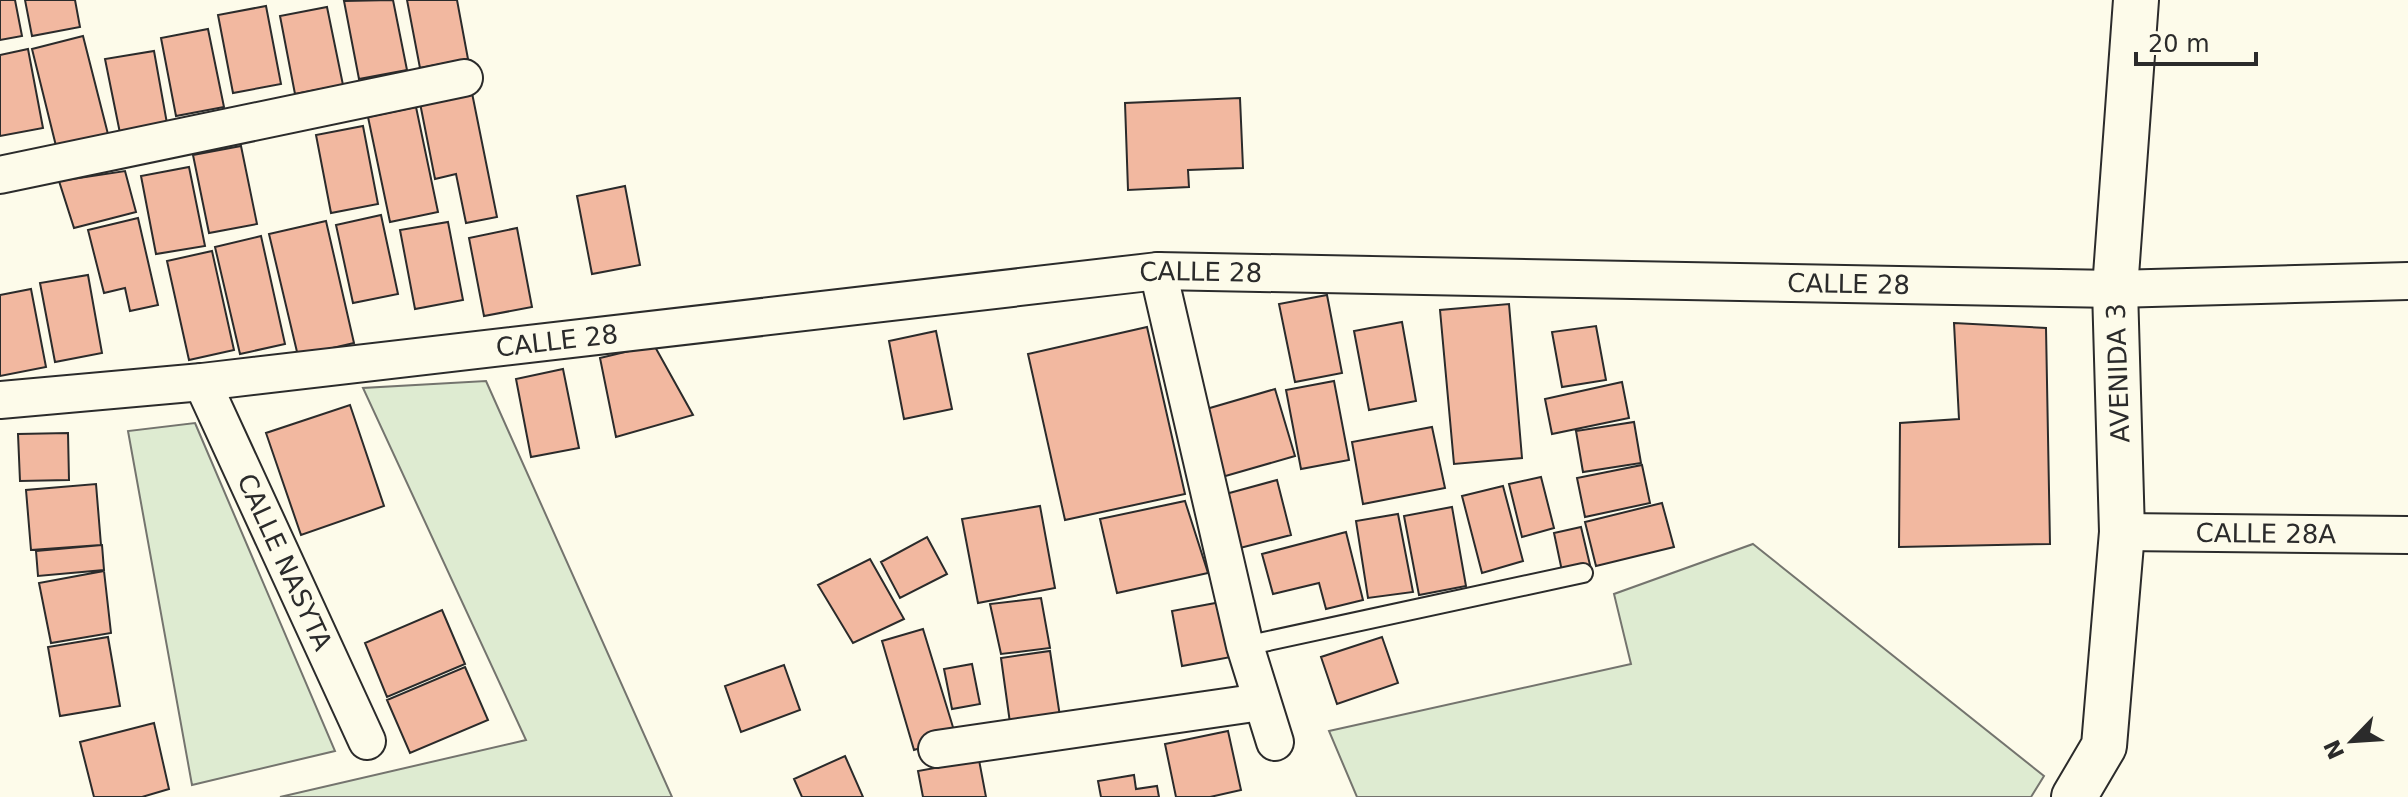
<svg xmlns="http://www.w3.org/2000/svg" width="2408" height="797" font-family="'DejaVu Sans',sans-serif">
<rect width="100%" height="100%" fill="#fdfbea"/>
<path fill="#deebd1" stroke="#74746e" stroke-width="2" d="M486 381 672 797H280L526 740 363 388Z
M195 423 335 751 192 785 128 431Z
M1753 544 2044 776 2031 797H1357L1329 731 1631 664 1614 594Z"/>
<path fill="#f2b8a0" stroke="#2b2b2b" stroke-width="2" d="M0 0H15L22 36 0 40Z
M25 0H75L80 27 32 36Z
M393 0 407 70 359 79 344 1Z
M407 0H457L468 59 420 68Z
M266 6 281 84 233 93 218 15Z
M327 7 343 85 295 94 280 16Z
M208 29 224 107 176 116 161 38Z
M83 36 110 142 58 154 32 49Z
M28 49 43 128 0 136V55Z
M154 51 168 129 121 138 105 59Z
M471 88 497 217 466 223 456 174 435 179 419 98Z
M1240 98 1243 168 1188 170 1189 187 1128 190 1125 103Z
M416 107 438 212 390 222 368 117Z
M363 126 378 204 331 213 316 135Z
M241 146 257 224 209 233 193 155Z
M189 167 205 246 156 254 141 176Z
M125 171 136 212 74 228 59 181Z
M625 186 640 265 592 274 577 196Z
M381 215 398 294 353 303 336 225Z
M138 218 158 305 130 311 125 288 104 293 88 230Z
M326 221 354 343 298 356 269 234Z
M448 222 463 300 415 309 400 230Z
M517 228 532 307 484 316 469 238Z
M261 236 285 344 240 354 215 247Z
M212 251 234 350 189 360 167 261Z
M88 275 102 353 55 362 40 283Z
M31 289 46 367 0 376V295Z
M1327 295 1342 373 1295 382 1279 304Z
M1509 304 1522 458 1454 464 1440 310Z
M1402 322 1416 401 1369 410 1354 331Z
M1954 323 2046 328 2050 544 1899 547 1900 423 1959 419Z
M1596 326 1606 380 1562 387 1552 332Z
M1147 327 1185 494 1065 520 1028 354Z
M936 331 952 409 904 419 889 341Z
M654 345 693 415 616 437 600 358Z
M563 369 579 448 531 457 516 379Z
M1334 381 1349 460 1301 469 1286 390Z
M1622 382 1629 418 1552 434 1545 399Z
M1275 389 1295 456 1222 477 1203 410Z
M350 405 384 506 301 535 266 433Z
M1634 422 1641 463 1583 472 1576 431Z
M1432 427 1445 488 1363 504 1352 442Z
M68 433 69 480 20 481 18 434Z
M1642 465 1650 503 1585 517 1577 478Z
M1541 477 1554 528 1522 537 1509 484Z
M1277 480 1291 535 1236 549 1222 495Z
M96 484 101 545 31 550 26 490Z
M1503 486 1523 561 1482 573 1462 496Z
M1185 501 1208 573 1117 593 1100 519Z
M1662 503 1674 547 1596 566 1585 522Z
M1040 506 1055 588 978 603 962 519Z
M1452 507 1466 586 1419 595 1404 516Z
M1398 514 1413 592 1368 598 1356 521Z
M1581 527 1590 565 1562 571 1554 533Z
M1346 532 1363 600 1326 609 1319 583 1273 594 1262 554Z
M927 537 947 574 900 598 881 562Z
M102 545 104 570 38 576 36 551Z
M870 559 904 619 853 643 818 585Z
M104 571 111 633 51 643 39 583Z
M1041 598 1050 648 1001 654 990 604Z
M1221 602 1231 657 1182 666 1172 611Z
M442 610 465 664 387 697 365 643Z
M923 629 956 737 914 750 882 641Z
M108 637 120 706 60 716 48 647Z
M1382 637 1398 683 1337 704 1321 657Z
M1050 651 1061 723 1011 730 1001 658Z
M972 664 980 704 952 709 944 669Z
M784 665 800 710 741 732 725 686Z
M465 667 488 720 410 753 387 700Z
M154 723 169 789 142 797H94L80 742Z
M1228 731 1241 790 1210 797H1176L1165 744Z
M845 756 863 797H802L794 779Z
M979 760 986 797H923L918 771Z
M1134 775 1136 789 1157 786 1159 797H1101L1098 781Z"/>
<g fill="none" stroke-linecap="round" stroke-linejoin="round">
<defs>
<path id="lane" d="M1245 646 1583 573"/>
<g id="street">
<path d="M0 175 464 78"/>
<path d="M1158 271 1245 646 1275 742"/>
<path id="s1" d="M202 382 367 741"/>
<path id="s2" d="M0 400 202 382 1158 271 2115 289 2408 281"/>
<path id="s3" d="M2122 532 2408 535"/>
<path d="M937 749 1261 702"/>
</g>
<path id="secondary" d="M2074 797 2104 746 2122 532 2115 289 2136 0"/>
</defs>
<use href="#lane" stroke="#2b2b2b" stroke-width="22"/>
<use href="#street" stroke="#2b2b2b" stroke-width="40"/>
<use href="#secondary" stroke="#2b2b2b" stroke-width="48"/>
<use href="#lane" stroke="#fdfbea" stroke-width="18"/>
<use href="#street" stroke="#fdfbea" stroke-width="36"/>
<use href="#secondary" stroke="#fdfbea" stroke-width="44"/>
</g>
<g text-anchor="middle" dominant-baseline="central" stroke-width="6" stroke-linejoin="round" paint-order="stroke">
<g font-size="26" fill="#2b2b2b" stroke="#fdfbea">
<text stroke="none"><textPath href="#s2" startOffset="1208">CALLE 28</textPath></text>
<text stroke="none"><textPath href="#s2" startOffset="1856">CALLE 28</textPath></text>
<text stroke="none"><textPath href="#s2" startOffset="560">CALLE 28</textPath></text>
<text transform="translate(2118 373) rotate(-92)">AVENIDA 3</text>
<text stroke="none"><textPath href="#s3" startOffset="144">CALLE 28A</textPath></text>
<text stroke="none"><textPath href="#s1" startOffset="198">CALLE NASYTA</textPath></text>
</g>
</g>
<g transform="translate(2352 741) rotate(245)" stroke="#fdfbea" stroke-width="6" paint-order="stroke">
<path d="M0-6L14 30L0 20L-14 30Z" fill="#2b2b2b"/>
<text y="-12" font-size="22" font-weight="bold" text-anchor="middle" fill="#2b2b2b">N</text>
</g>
<path d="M2136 52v12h120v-12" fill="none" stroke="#2b2b2b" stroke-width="4"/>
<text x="2148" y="52" font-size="24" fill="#2b2b2b" stroke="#fdfbea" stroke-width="6" paint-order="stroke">20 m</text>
</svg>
